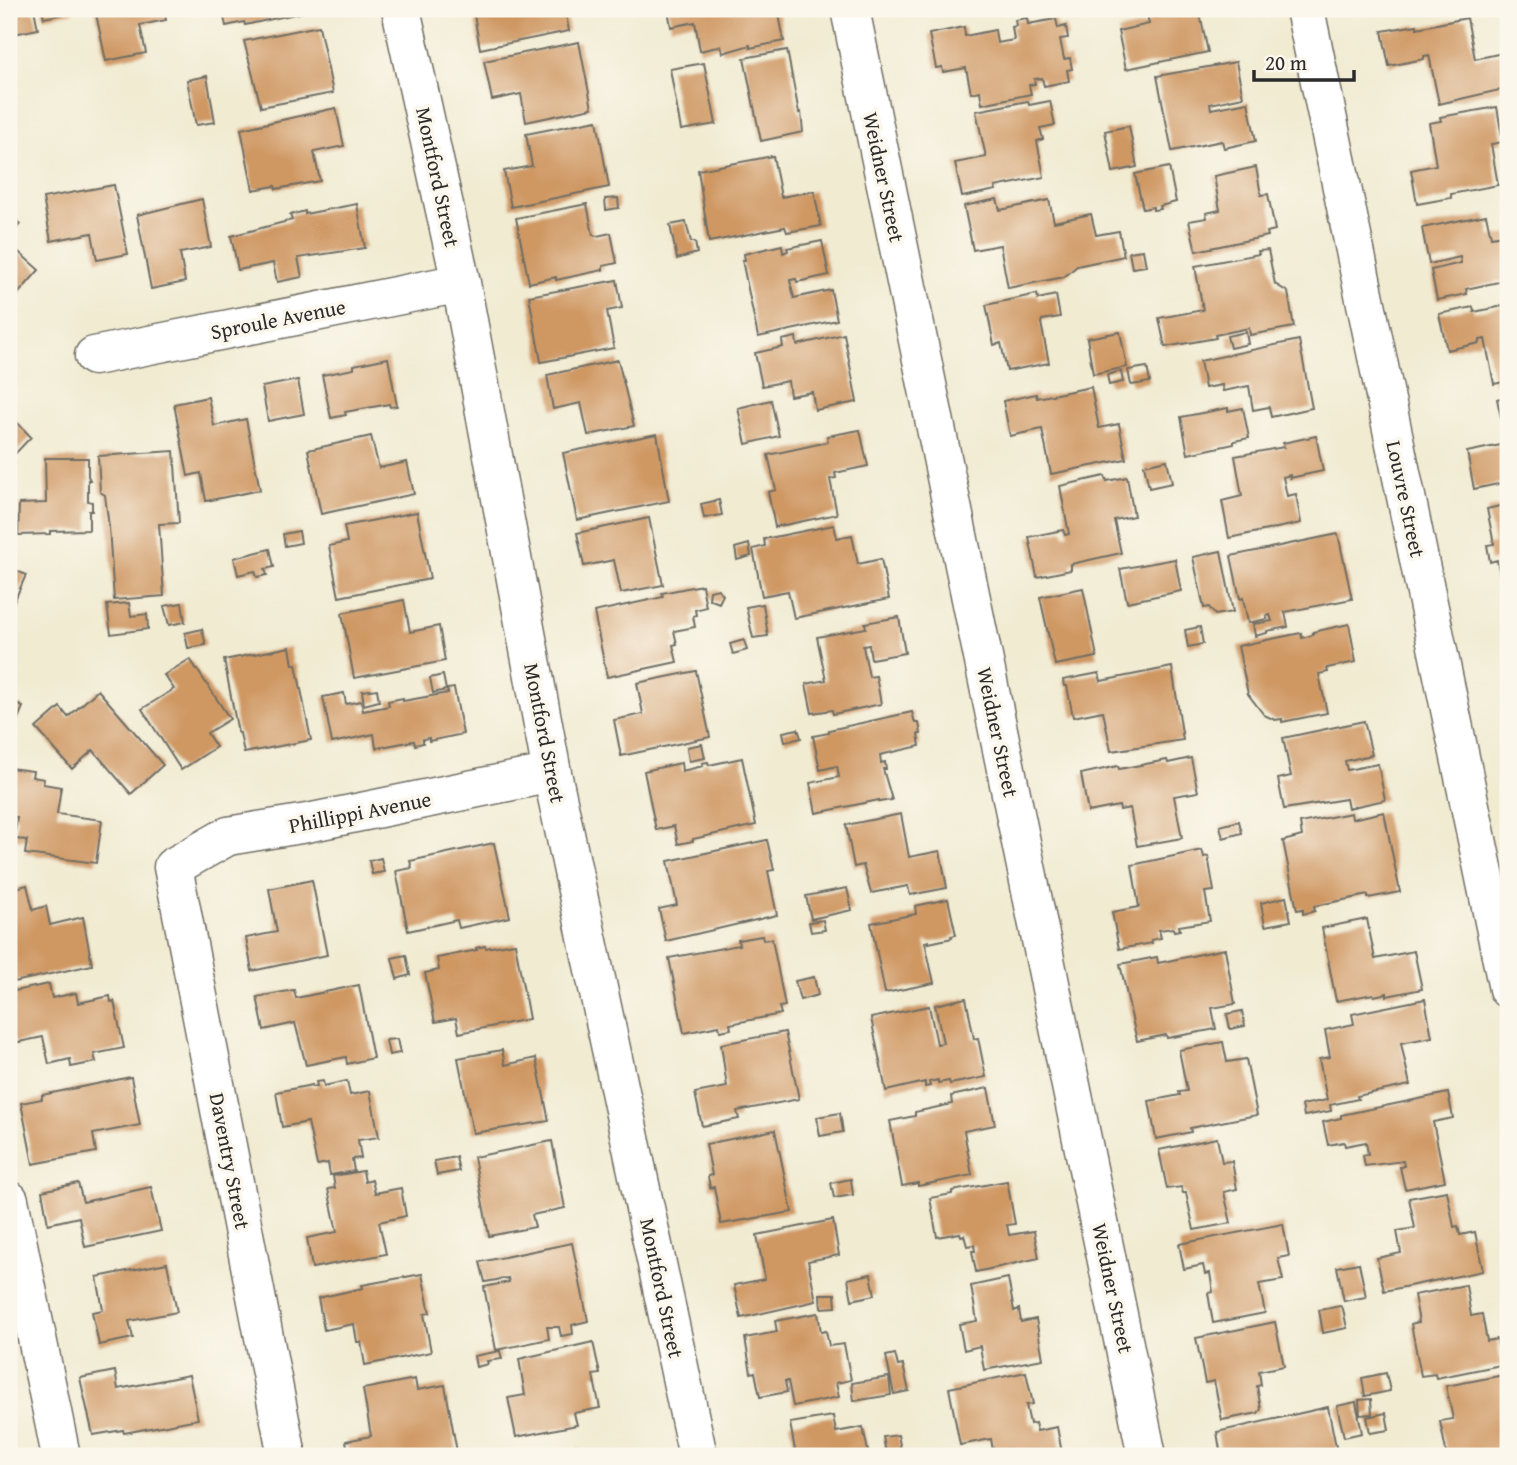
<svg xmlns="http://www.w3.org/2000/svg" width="1517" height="1465" font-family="'Gentium Book Plus',serif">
<rect width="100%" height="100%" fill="#fbf7ec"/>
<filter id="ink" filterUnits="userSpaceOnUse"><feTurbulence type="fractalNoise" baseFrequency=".0143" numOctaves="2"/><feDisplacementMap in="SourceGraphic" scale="14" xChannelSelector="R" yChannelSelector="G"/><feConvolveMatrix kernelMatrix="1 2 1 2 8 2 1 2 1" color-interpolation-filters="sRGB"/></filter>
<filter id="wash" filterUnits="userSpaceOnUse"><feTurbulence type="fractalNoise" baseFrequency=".00686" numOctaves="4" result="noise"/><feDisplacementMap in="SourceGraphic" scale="28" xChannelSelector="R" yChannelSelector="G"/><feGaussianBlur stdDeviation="1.57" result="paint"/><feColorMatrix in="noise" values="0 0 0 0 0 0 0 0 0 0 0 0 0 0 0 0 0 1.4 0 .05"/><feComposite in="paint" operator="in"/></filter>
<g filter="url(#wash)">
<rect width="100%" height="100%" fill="#f1ebd2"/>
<g id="blocks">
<path fill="#cf9864" d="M9 9H34L38 29 9 35Z
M42 9H73V12L44 18Z
M95 9H164L166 20 140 25 146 53 106 61Z
M222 9H314V10L245 25 244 22 226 26Z
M473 9H565L569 31 480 49Z
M668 9H778L784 41 750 48V45L723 53 721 46 700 51 695 22 671 27Z
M1146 9H1199L1208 52 1126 69 1118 31 1149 24Z
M1027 18 1028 24 1056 19 1058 28 1066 26 1068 38 1060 39 1064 59 1070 58 1072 69 1067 70 1069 81 1044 86 1042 78 1034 79 1035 84 1029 85 1031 94 982 104 980 91 971 93 966 68 943 72 942 67 936 68 929 34 964 27 965 36 995 30 997 43 1014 40 1012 27 1016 26 1015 20Z
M1467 18 1475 59 1507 52 1508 88 1439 104 1429 55 1424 56V59L1389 66 1382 31 1417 25V28Z
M319 26 333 93 261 107 244 41Z
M579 42 592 108 526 122 521 94 492 100 484 61Z
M787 50 799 113 801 112 803 132 761 141 744 58Z
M1236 62 1243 97 1210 104 1211 109 1248 102 1256 141 1224 148 1222 141 1172 151 1157 76Z
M704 63 716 124 681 130 670 69Z
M207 76 215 122 196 125 187 80Z
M1028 101 1029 105 1050 101 1055 125 1040 128 1043 139 1037 141 1044 177 995 187 996 190 962 197 955 163 986 157 976 111Z
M1497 107 1503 142 1491 144 1498 185 1451 194V198L1417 204 1411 170 1436 165 1429 123 1441 121 1440 117Z
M336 108 344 146 314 152 320 181 276 189 275 186 253 190 241 129Z
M597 120 609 187 511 207 504 171 532 166 526 134Z
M1129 126 1137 167 1113 172 1105 131Z
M773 156 781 197 814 191 821 226 787 232 785 227 709 242 698 170Z
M1169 167 1176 202 1160 206 1161 209 1153 210V207L1143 209 1135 174Z
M1256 167 1261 195 1268 194 1275 230 1267 232 1268 236 1196 251 1189 221 1207 218 1206 213 1220 210 1214 176Z
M114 185 128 254 97 260 92 233 51 241 43 198Z
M618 198 619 208 606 210 605 199Z
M202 199 211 247 180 253 185 282 151 289 137 215Z
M997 199 1000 210 1049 200 1054 222 1091 214 1096 235 1119 231 1124 256 1077 266 1064 277 1008 288 1000 245 973 250 964 206Z
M357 204 365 248 298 258 302 277 277 282 273 263 238 270 231 236 292 220 290 215 294 214 305 211V214Z
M587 204 593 235 597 236 611 233 617 263 603 266V270L556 280V277L529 283 516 218Z
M9 214 20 224 9 237Z
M1486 215 1491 237 1508 234V280L1466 289 1467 294 1437 300 1431 270 1461 263 1460 257 1429 264 1422 228Z
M686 222 691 242H695L697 253 677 259 670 225Z
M9 238 16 244 13 247 39 270 10 303Z
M822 241 829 275 797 282 796 279 790 280 794 298 831 290 837 320 758 337 742 260H745L744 254 782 245 783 253 788 251 787 248Z
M1143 250 1146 266 1132 268 1129 252Z
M1268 250 1275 284 1288 292 1294 327 1250 335 1249 328 1215 335 1216 338 1165 347 1159 318 1203 310 1195 266 1259 254 1258 251Z
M617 280 622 308 607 311 614 348 541 362 529 296Z
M1037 294 1038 299 1056 295 1060 317 1042 320 1041 323 1049 363 1007 371 1001 343 994 345 986 305Z
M1508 305V381L1494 384 1485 339 1480 340V343L1447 350 1439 314 1473 307 1474 312Z
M1120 332 1127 367 1093 374 1087 338Z
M1246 332 1248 344 1230 348 1227 336Z
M844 334 857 402 815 410 812 392 790 396 788 381 762 386 755 353 783 347 782 340 796 337 797 345Z
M1299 340 1312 408 1271 417 1269 407 1253 410 1249 386 1223 391 1222 385 1205 388 1200 361Z
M388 358 397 406 390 407 389 404 345 412 346 415 331 418 322 375 354 369V365Z
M618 360 634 426 588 435 581 403 553 409 547 375Z
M1147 367 1150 382 1131 385 1128 370Z
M1121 371 1123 382 1109 385 1107 375Z
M298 380 304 414 268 421 262 387Z
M1091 387 1099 428 1119 424 1126 459 1051 474 1042 429 1010 436 1003 401 1036 394 1037 398Z
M1508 396V482L1474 489 1467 452 1501 445 1502 447 1507 446 1497 399Z
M208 397 214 426 246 419 260 490 206 501 201 473 188 476 174 404Z
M771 400 779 436 746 444 738 408Z
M1228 408V411L1243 408 1249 438 1234 441V444L1188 454 1181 417Z
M9 414 31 437 11 458 15 463 9 469Z
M860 430 868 466 835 473 836 478 830 479 837 514 775 527 768 492 776 490 768 455 828 442 827 436Z
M657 434 669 501 577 520 563 453Z
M371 436 379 468 407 462 414 494 321 514 308 450Z
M1316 436 1323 471 1290 478V475L1283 477 1287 496 1296 494 1301 523 1229 538 1222 501 1242 496 1235 456 1284 447 1283 443Z
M174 451 179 523 159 524 164 596 114 600 109 527 105 495 100 492 98 456Z
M45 458H88V476L90 480H88V501L92 502V511H89V530L50 531V534L18 535 19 504 46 503Z
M1167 460 1172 483 1149 488 1144 465Z
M1105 476 1107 481 1127 477 1134 516 1114 520 1121 553 1071 564V570L1037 577 1029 537 1063 530 1065 535 1069 534 1060 486Z
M719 500 722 515 704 518 701 504Z
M1508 504V575L1500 576 1497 560 1490 562 1487 545 1494 544 1487 509Z
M417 512 430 579 339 597 329 546 347 542 344 526Z
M649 518 663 585 621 593 614 560 584 566 577 533Z
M834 525 837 538 852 535 858 564 881 559 889 599 794 618 788 591 762 596 753 549 765 546 764 539Z
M299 531 301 543 285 546 283 534Z
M1338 534 1352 599 1285 612 1288 627 1267 631V633L1255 636 1253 624 1272 621 1270 615 1266 616 1267 619 1248 623 1243 598 1240 599 1231 556Z
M749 544 751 556 737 560 735 548Z
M270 549 274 567 265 569 267 575 257 577 255 571 238 575 234 558Z
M1221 551 1233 612 1215 615 1209 607 1204 608 1193 557Z
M1175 559 1181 591 1127 602 1120 569Z
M9 567 26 575 9 613Z
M702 585 706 607 695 610 696 615 693 616 695 627 674 631 677 644 673 645 677 662 607 677 594 612 663 597 662 593Z
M1083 588 1097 657 1055 665 1040 597Z
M718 589 723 595 719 603 709 599 710 591Z
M404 600 410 632 439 626 445 661 354 678 342 613Z
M129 603 131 616 147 614 148 629 111 634 107 605Z
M182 603 185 622 169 625 164 606Z
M763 604 768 636 753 638 746 607Z
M899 617 905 653 871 659 869 645 863 646 869 677 876 676 881 704 833 714 832 710 812 713 806 684 826 680 817 637 866 628 865 623Z
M1349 624 1356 662 1327 668 1328 672 1319 674 1327 713 1282 722V719L1275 720 1264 715 1248 694 1238 646 1301 633 1302 638 1313 635V632Z
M1200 627 1203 644 1188 647 1185 630Z
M202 629 206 645 188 648 185 633Z
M744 640 747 650 733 654 730 644Z
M290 647 293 665 296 664 311 740 244 753 240 733H238L224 660Z
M190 659 230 719 207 733 216 747 181 770 142 709 174 689 164 675Z
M1172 667 1183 740 1111 751 1103 711 1073 717 1067 686H1064L1063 680 1099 673 1101 681Z
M696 671 710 737 621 756 614 720 643 714 637 683Z
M443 675 446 690 433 693 430 678Z
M454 688 463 734 429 741V738L423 739V743L415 745 414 741 376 748 374 734 332 743 323 697 344 693 346 704 361 701 363 711 389 706 388 701 403 698V701L448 693 447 689Z
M377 689 379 701 364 705 362 691Z
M98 690 163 765 131 794 93 750 72 769 36 728 60 707 68 717Z
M9 700 23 707 9 739Z
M912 712 915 723H919L921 734H918L920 746 880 755 881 763 885 762 886 769H883L892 800 879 802V800L816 813 810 783 839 777 837 766 820 770 813 736 829 733V730Z
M1364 721 1372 755 1345 761 1347 770 1378 764 1385 800 1348 808 1346 799 1284 809 1278 779 1291 776 1283 738Z
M798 729 801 738 785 742 783 732Z
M702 744 705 758 689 761 687 747Z
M742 758 756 825 693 839V841L678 844 674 826 656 830 644 771 681 763 682 771 703 766 702 763 708 762 709 765Z
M1191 758 1198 792 1174 796 1182 838 1137 846 1130 808 1120 810 1119 806 1088 812 1081 774 1118 766 1119 769 1167 760 1168 763Z
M9 768 33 771 32 777 44 779 43 784 61 787 57 814 102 820 96 863 25 854 27 840 14 839 17 817 9 816Z
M1384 812 1400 892 1368 898V895L1314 906 1315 911 1303 914V909L1297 910 1283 841 1302 836 1300 823 1351 813 1352 819Z
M901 814 909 857 940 851 947 888 910 895 908 886 871 893 863 865 854 867 846 825Z
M1239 821 1242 833 1223 838 1220 826Z
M767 840 774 870 768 871 777 915 666 941 659 909 677 905 668 861Z
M494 843 510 917 459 928 457 920 408 931 396 871 412 868 410 861Z
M1202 850 1204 857 1208 856 1214 891 1205 892 1210 921 1179 926 1180 930 1174 931 1173 928 1159 930 1161 938 1151 940 1152 943 1119 949 1112 912 1139 907 1132 865Z
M381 858 384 872 372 874 369 861Z
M312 880 327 955 252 971 246 938 277 932 269 889Z
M27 885 33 910 46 906 50 925 83 917 92 965 9 983V890Z
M847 888 852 910 811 919 806 896Z
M1286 897 1291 921 1265 926 1261 903Z
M948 899 956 935 951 936 952 938 929 943V941L925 942 934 983 885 993 871 923 916 914 915 906Z
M1367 919 1375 959 1414 951 1422 989 1387 996V993L1374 996 1373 994 1336 1001 1322 928Z
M823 920 825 930 811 932 809 922Z
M762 936 763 940 772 939 785 1006 779 1007 781 1014 730 1024 731 1029 720 1031 719 1026 684 1033 669 958 739 945 738 940Z
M515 943 529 1019 459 1033 456 1018 435 1022 425 973 439 970 437 958 477 950 476 948 485 946 486 948Z
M1225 949 1235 1004 1212 1008 1216 1029 1167 1038 1166 1035 1137 1041 1120 964 1157 957 1158 963Z
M406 955 410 975 397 979 392 958Z
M814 977 818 995 800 1000 795 981Z
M49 984 52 998 76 993 78 1003 110 996 111 1002 114 1001 124 1048 94 1054 96 1062 71 1067 70 1059 49 1064 43 1037 14 1043 12 1033 9 1034V992Z
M359 985 373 1058 347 1064 346 1057 306 1065 295 1023 264 1030 257 997 294 990 296 998Z
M966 998 974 1039 978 1038 986 1077 950 1084 949 1081 938 1083V1080L929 1082 930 1086 925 1087V1082L886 1091 871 1018 929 1006 937 1044 943 1043 935 1005Z
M1425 999 1432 1037 1401 1043 1410 1085 1357 1096 1358 1099 1330 1105 1331 1111 1304 1116 1302 1105 1327 1100 1319 1059 1330 1057 1325 1030 1354 1024 1352 1014Z
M1242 1011 1245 1026 1230 1029 1227 1014Z
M785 1032 799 1099 737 1111 739 1119 702 1126 695 1093 727 1087 721 1044Z
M397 1039 400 1053 389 1055 386 1040Z
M1223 1042 1227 1062 1246 1059 1257 1115 1190 1128 1191 1132 1156 1139 1149 1101 1180 1095 1179 1092 1187 1091 1179 1050Z
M502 1050 505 1065 536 1058 549 1121 473 1133 458 1058Z
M131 1077 140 1125 93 1134 96 1152 33 1164 21 1103 42 1099V1095Z
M323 1081 324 1086 347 1081 350 1095 370 1091 379 1137 358 1140 361 1158 352 1159 354 1171 330 1175 328 1163 317 1165 308 1122 282 1127 276 1092 312 1085V1087L317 1086 316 1082Z
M988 1088 995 1125 964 1131 972 1175 918 1186V1183L902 1186 890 1121 915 1116V1112L952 1104 951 1096Z
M1448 1093 1453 1118 1433 1122 1445 1181 1405 1189 1400 1167 1404 1166 1403 1161 1365 1166 1363 1155 1368 1154 1366 1142 1345 1146 1344 1142 1328 1145 1323 1122 1341 1118V1115Z
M840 1113 843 1132 820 1136 817 1117Z
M775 1130 792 1212 721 1224 714 1187 710 1188 708 1176 712 1175 706 1144Z
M1217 1138 1222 1162 1232 1161 1237 1189 1224 1192 1231 1223 1194 1230 1186 1193H1183L1181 1187 1167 1189 1159 1150Z
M552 1141 565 1208 532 1215 535 1227 489 1236 474 1157Z
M456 1157 459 1171 437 1175 434 1161Z
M363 1171 365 1182 372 1180 375 1193 401 1188 406 1216 379 1222 386 1254 312 1268 307 1238 337 1232 328 1189 335 1188 333 1176Z
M851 1179 853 1195 834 1198 831 1183Z
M1007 1181 1015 1224 1007 1225 1009 1235 1034 1231 1039 1258 976 1272 972 1251H975L974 1245 967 1246 964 1235 961 1236 960 1233 937 1237 930 1198 952 1194V1191Z
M78 1183 83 1202 151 1187 161 1231 85 1247 79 1217 48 1224 42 1191Z
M1447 1191 1454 1227 1458 1226 1460 1235 1475 1232 1483 1271 1384 1291 1377 1258 1401 1253 1397 1231 1415 1228 1409 1198Z
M833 1220 839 1255 808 1261 816 1301 741 1318 734 1285 765 1279 757 1235Z
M1283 1224 1289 1256 1278 1258 1283 1280 1259 1284 1265 1313 1213 1323 1208 1293 1213 1292 1210 1273 1205 1274 1203 1265 1184 1269 1179 1244Z
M572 1243 588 1321 572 1325 573 1334 561 1336 559 1327H547L549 1339 496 1350 484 1287 509 1282 508 1278 485 1282 480 1262Z
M167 1263 177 1312 129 1321 133 1338 99 1345 92 1312 103 1310 97 1277Z
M1359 1263 1366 1297 1344 1301 1337 1267Z
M422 1274 430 1313 424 1314 431 1352 365 1365 361 1342H357L354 1324 324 1330 318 1298 363 1288 362 1285Z
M871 1274 875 1295 852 1300 848 1279Z
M1008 1278 1014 1311 1019 1309 1021 1322 1036 1319 1043 1359 984 1370 980 1346 964 1350 959 1324 977 1321 971 1286Z
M1466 1285 1471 1316 1482 1314 1487 1341 1497 1339 1501 1365 1436 1378 1435 1374 1421 1376 1411 1324 1419 1322 1414 1295Z
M820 1294H835L836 1307 821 1308Z
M1340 1306 1343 1309 1347 1328 1323 1333 1319 1310Z
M818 1313 821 1332 826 1331 829 1346 844 1344 851 1380 836 1383 839 1397 793 1406 788 1381H785L787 1392 760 1397 755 1372 751 1373 745 1338 777 1332 775 1321Z
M1275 1322 1284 1366 1259 1371 1261 1385 1257 1386 1261 1409 1258 1413 1222 1420 1214 1381 1205 1383 1196 1338Z
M593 1342 600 1374 593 1375 600 1408 574 1413 577 1425 516 1437 508 1398 525 1395 519 1359Z
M500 1351 502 1359 487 1361 488 1364 476 1367 474 1356Z
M895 1354 898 1366 903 1365 909 1391 894 1394 886 1356Z
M115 1371 118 1389 189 1375 198 1419 124 1433 123 1430 93 1435 80 1378Z
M1026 1372 1033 1404 1026 1405 1030 1424 1035 1423 1037 1431 1057 1427 1062 1453 1046 1456H994L991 1439 960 1445 949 1388Z
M1386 1373 1390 1391 1365 1396 1362 1378Z
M1504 1375 1508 1396V1419L1503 1420 1508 1456H1447L1440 1421 1453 1419 1446 1386Z
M889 1377 891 1395 854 1401 852 1383Z
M415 1379 417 1390 445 1385 457 1452 435 1456H349L346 1441 371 1436 363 1389Z
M1371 1399 1372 1414 1360 1415 1359 1400Z
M1356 1402 1362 1433 1344 1437 1337 1406Z
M1328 1407 1337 1452 1315 1456H1221L1217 1432Z
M1386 1413 1389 1430 1370 1433 1367 1417Z
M833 1416 836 1432 863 1427 869 1456H796L790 1423Z
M898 1435 901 1450 886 1453 883 1437Z
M204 1449 206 1456H178V1455Z
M580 1449 582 1456H548V1455Z"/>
</g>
</g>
<g filter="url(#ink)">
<use href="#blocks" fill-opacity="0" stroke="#706e65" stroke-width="2"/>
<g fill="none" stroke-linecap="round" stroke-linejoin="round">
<defs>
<path id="minor" d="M401 9 461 283 552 773 698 1456
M850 9 1147 1456
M1305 9 1508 989
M94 356 461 283
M9 1200 61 1456
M287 1456 173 867 228 836 307 823 552 773"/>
</defs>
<use href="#minor" stroke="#706e65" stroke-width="41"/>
<use href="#minor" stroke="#fff" stroke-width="38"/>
</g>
</g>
<g text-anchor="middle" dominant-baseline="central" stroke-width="7" stroke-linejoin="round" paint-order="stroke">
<g font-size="21" fill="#2b2b2b" stroke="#fbf7ec">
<text transform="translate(438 177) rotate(78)">Montford Street</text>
<text transform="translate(884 177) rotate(78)">Weidner Street</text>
<text transform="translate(278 319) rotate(-11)">Sproule Avenue</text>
<text transform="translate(1406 499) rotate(78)">Louvre Street</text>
<text transform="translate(998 732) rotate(78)">Weidner Street</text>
<text transform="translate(545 733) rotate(79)">Montford Street</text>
<text transform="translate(360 812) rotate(-11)">Phillippi Avenue</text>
<text transform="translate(230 1161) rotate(79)">Daventry Street</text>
<text transform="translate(662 1288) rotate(78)">Montford Street</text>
<text transform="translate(1113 1288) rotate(78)">Weidner Street</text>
</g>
</g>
<rect width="1517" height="1465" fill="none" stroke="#fbf7ec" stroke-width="35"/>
<path d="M1254 70v10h100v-10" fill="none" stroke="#2b2b2b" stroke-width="3.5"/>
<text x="1265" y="70" font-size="21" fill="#2b2b2b" stroke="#fbf7ec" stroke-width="5" paint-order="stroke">20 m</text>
</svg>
